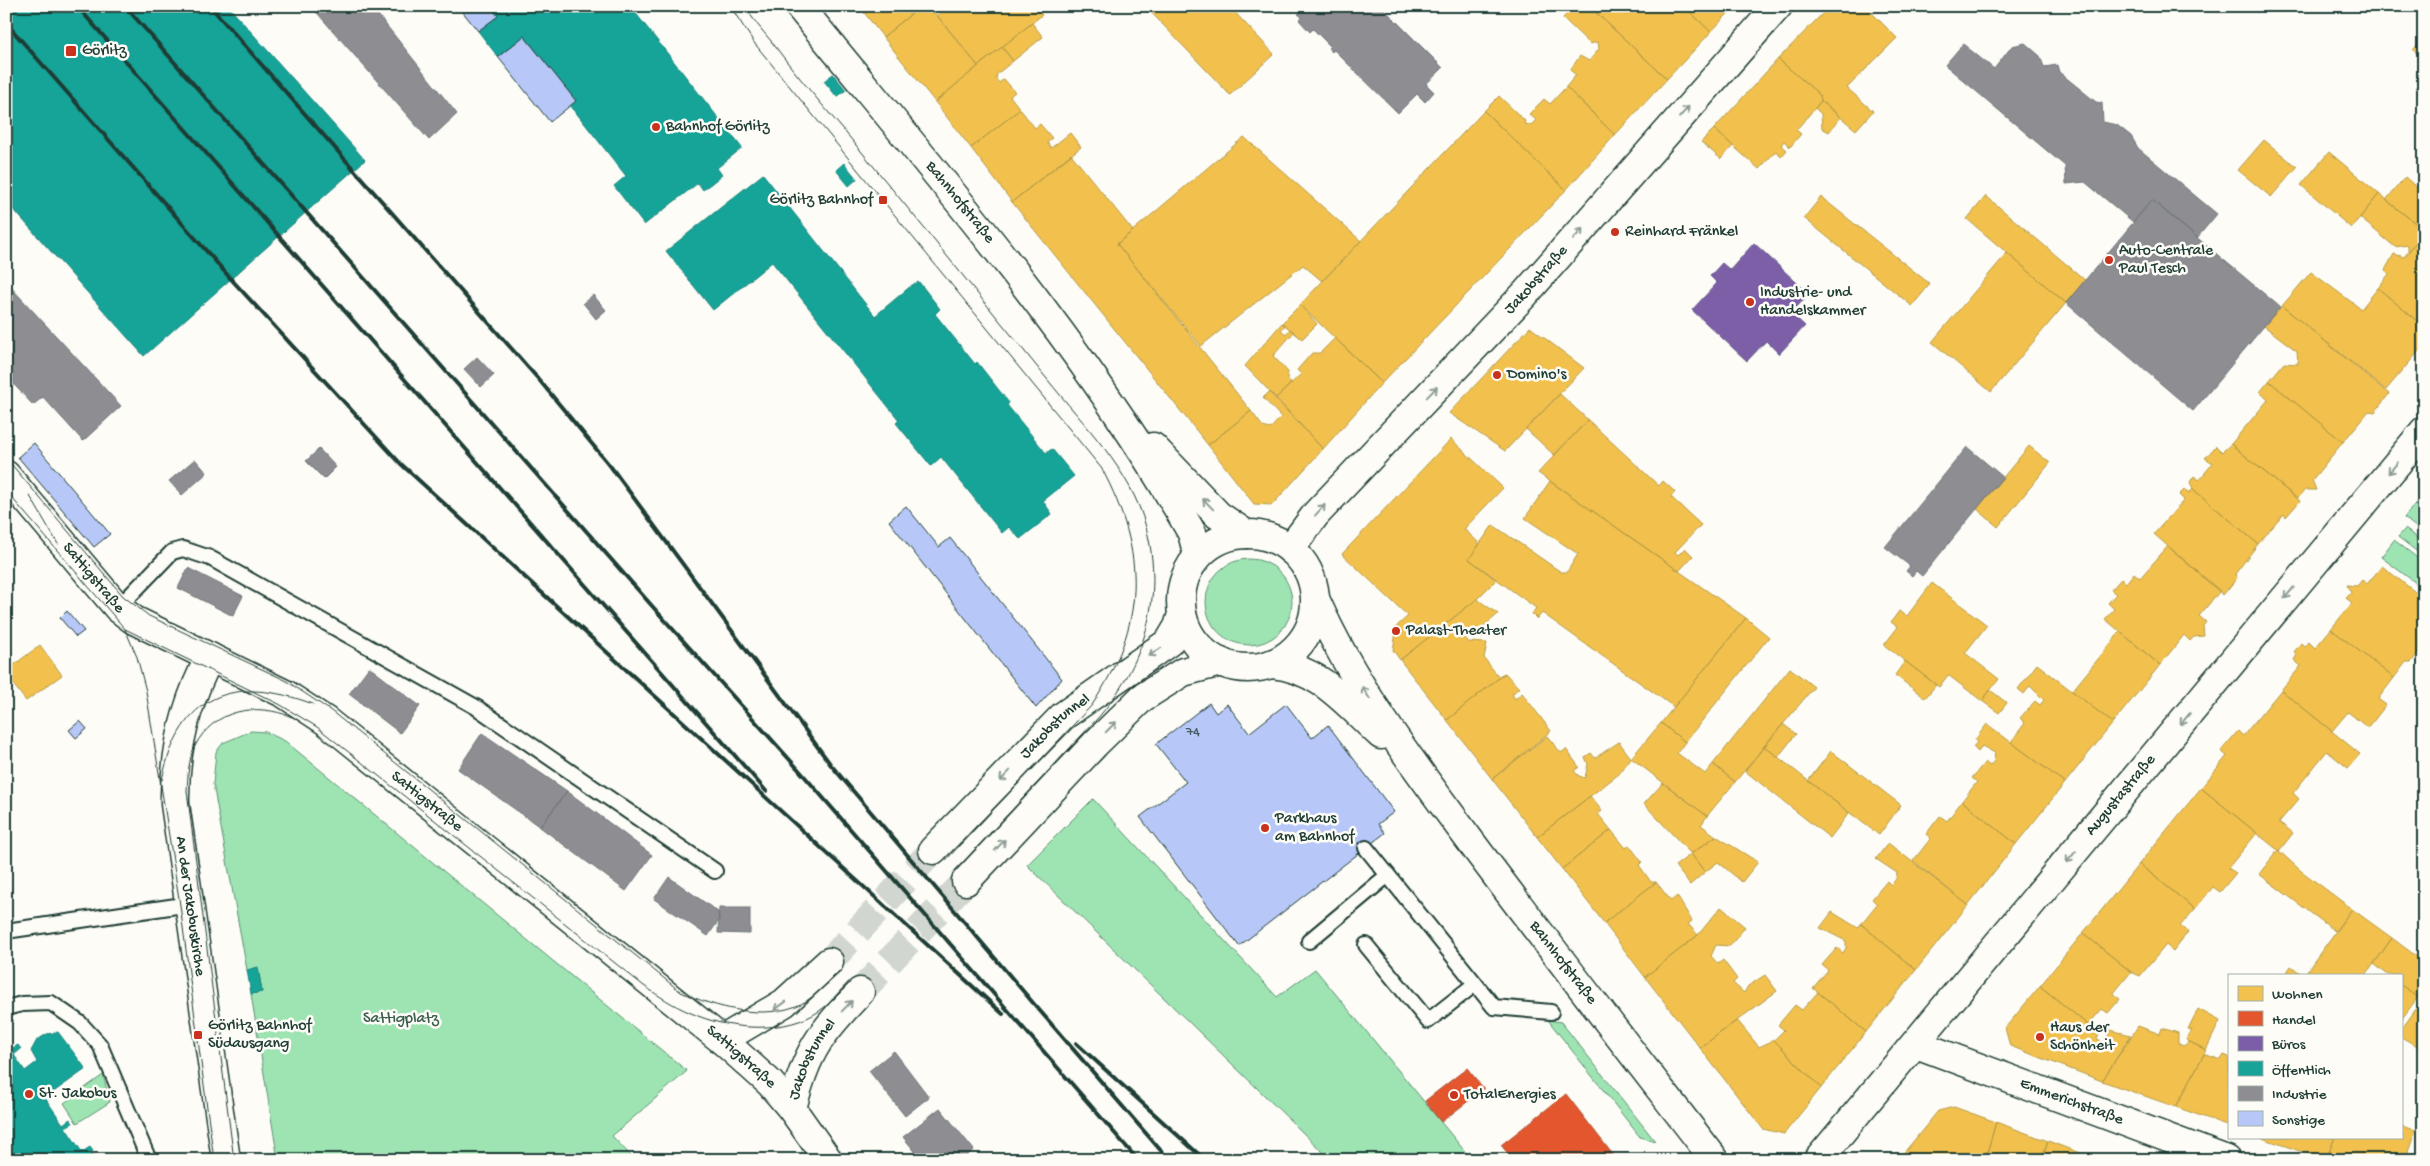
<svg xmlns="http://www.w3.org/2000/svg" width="2430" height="1166" font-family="'Gochi Hand',sans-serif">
<rect width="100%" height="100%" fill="#fdfcf7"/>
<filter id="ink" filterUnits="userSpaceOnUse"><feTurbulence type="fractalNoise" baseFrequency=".02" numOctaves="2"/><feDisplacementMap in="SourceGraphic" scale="10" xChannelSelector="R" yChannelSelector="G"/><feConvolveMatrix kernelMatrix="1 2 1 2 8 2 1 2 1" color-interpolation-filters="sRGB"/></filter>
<g filter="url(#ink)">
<path fill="#9ee4b2" stroke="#5e9073" d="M2424 492V533L2404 518Z
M2405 529 2424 543V557L2398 537Z
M2394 540 2424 563V589L2381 557Z
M1206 602a43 43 0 1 1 86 0a43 43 0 1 1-86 0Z
M251 731 266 732 285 741 687 1071 612 1136 635 1160H278L251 994 262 992 258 968 247 970 213 784 216 752 223 743Z
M1093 799 1277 997 1315 969 1472 1160H1331L1027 865Z
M1548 1020 1561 1022 1655 1141 1640 1137Z
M103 1075 110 1102 77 1123 64 1103Z"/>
<path fill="#f2c14e" stroke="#b39946" d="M859 6H921L883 37Z
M921 6H929L978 66 935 102 883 37Z
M948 6H1035L1042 15 978 66 937 15Z
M1145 6H1229L1274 54 1230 95Z
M1574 6H1589L1667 79 1615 135 1566 87 1576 75 1570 70 1580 56 1589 61 1599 49 1598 42 1590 44 1563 18Z
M1589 6H1624V14H1629L1635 8 1633 6H1684L1711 32 1667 79Z
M1684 6H1735L1711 32Z
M1830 6H1865L1897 38 1847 88 1873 111 1856 130 1821 101 1820 95 1778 59Z
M1032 23 1043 37 1013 61 1002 47Z
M2424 38V59L2413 50Z
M1002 47 1013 61 997 74 996 79 999 83 1004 79 1015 92 1010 96 1020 109 971 148 935 102Z
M1778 59 1820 95 1821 101 1796 130 1801 134 1790 147 1784 141 1781 145 1787 150 1781 157 1776 151 1759 169 1714 129Z
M1566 87 1615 135 1566 190 1484 111 1499 96 1525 121 1524 124 1531 125 1536 120 1529 114 1544 99 1550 104Z
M1821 101 1841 117 1829 132 1822 128 1821 114 1815 108Z
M1020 109 1035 128 1040 124 1052 138 1047 142 1051 148 1070 133 1081 147 1012 202 971 148Z
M1484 111 1566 190 1382 383 1300 305Z
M1714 129 1733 146 1721 159 1701 142Z
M1244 137 1361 241 1322 281 1303 265 1201 346 1117 244Z
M2264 140 2297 167 2271 197 2238 170Z
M2329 152 2379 194 2351 228 2301 185Z
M1071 154 1133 231 1117 244 1251 411 1208 445 1012 202Z
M2405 177 2424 194V230L2386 200Z
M2379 194 2424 230V233L2408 252V245L2395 247 2360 218Z
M1986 196 2085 280 2066 303 1967 219Z
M1821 197 1930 284 1912 306 1804 218Z
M2424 233V327L2378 288 2389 274 2385 270 2394 254 2404 257Z
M2007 253 2066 303 1991 392 1932 342Z
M2311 272 2361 309 2378 288 2424 327V345L2386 390 2282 306Z
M1300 305 1317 324 1302 339 1282 323Z
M2282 306 2389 394 2375 412 2369 411 2343 442 2269 381 2284 363 2298 364 2297 351 2264 326Z
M1282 323 1285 325 1281 330 1286 334 1290 329 1294 332 1273 356 1288 372 1287 379 1292 383 1276 398 1245 366Z
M1530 327 1584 368 1505 451 1449 413Z
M1335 338 1382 383 1323 449 1276 398 1301 374 1297 370 1312 353H1320Z
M2269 381 2343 442 2312 480 2316 490H2305L2297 499 2231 444 2268 400 2260 392Z
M1269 392 1323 449 1272 505 1254 504 1208 445 1251 411 1263 427 1270 429 1281 417 1263 398Z
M1560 394 1588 420 1554 455 1526 429Z
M1588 420 1659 486 1663 481 1675 492 1671 497 1701 525 1675 552 1678 555 1685 548 1693 556 1679 571 1538 473Z
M1451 439 1503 488 1464 529 1480 544 1469 559 1496 580 1477 599 1400 660 1393 650 1397 626 1408 616 1342 554Z
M2231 444 2300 501 2286 517 2284 514 2258 544 2193 489 2190 482 2194 476 2199 480 2213 463 2205 458 2216 446 2222 452Z
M2029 446 2050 463 1998 527 1977 509Z
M1550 481 1746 618 1674 707 1542 613 1537 619 1532 614 1536 608 1469 559 1493 525 1561 572H1567L1578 554 1525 518Z
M2185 489 2189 493 2193 489 2258 544 2235 574 2237 578 2223 595 2154 534 2184 500 2179 495Z
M2168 546 2220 591 2199 616 2206 622 2203 626 2204 636 2194 637 2190 641 2184 635 2160 665 2105 619 2114 609 2108 603 2116 594 2111 590 2121 579 2126 583 2134 573 2140 578Z
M2382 566 2424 599V632L2421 635 2424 638V647L2411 662H2406L2394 678 2331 629 2352 603 2346 598 2351 593 2347 585 2357 586 2362 580 2367 584Z
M1932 583 1987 625 1965 653 1999 679 1982 701 1948 675 1939 687 1884 645 1898 627 1891 622 1899 611 1907 616Z
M1477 599 1498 614 1480 630H1464V635L1468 642 1487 643 1484 658 1498 676 1505 673 1447 720 1400 660Z
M1746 618 1769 637 1685 742 1661 723Z
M2331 629 2394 678 2378 699 2386 705 2368 728 2348 712 2332 731 2281 690 2301 666 2294 660 2297 655 2294 652 2301 643 2305 647 2309 642 2315 648Z
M2120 632 2160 665 2113 723 2072 691Z
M40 645 62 675 26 701 6 675V671Z
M1905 661 1936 685 1925 698 1895 675Z
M2037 664 2113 723 2065 783 2011 742 2025 723 2020 718 2035 701 2040 705 2044 700 2030 686 2024 694 2018 689Z
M1790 668 1814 687 1735 782 1713 764Z
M1505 673 1519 688 1512 694 1515 699 1522 693 1551 731 1492 779 1447 720Z
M1990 690 2007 703 1999 713 1982 701Z
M2281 690 2360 754 2348 768 2327 751 2293 793 2299 799 2279 822 2293 833 2279 851 2201 788 2227 756 2221 751 2238 731 2243 736Z
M1661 723 1685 742 1677 753 1705 774 1713 764 1735 782 1707 816 1631 758Z
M1783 724 1796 734 1778 757 1764 746Z
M1987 724 2065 783 2016 844 1962 801 1977 782 1972 778 1985 762 1990 766 1994 761 1995 753 1982 746 1978 752 1973 747 1977 742 1975 740Z
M1547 736 1561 753 1566 749 1579 767 1574 771 1579 776 1585 778 1588 764 1585 757 1591 753 1595 758 1619 742 1631 758 1619 774 1537 837 1492 779Z
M1764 746 1849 813 1830 838 1745 771Z
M1831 751 1901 805 1879 835 1808 781Z
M1663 783 1707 816 1701 825 1716 836 1691 854 1644 804Z
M2201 788 2257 833 2228 868 2236 873 2220 892 2213 887 2195 909 2139 864Z
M1590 796 1602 811 1598 814 1611 830 1562 869 1537 837Z
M1962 801 2016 844 1968 905 1913 861 1931 838 1926 834 1940 816 1947 821Z
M1611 830 1626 848 1629 845 1642 862 1639 865 1651 882H1656L1604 923 1562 869Z
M1716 836 1758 862 1742 882 1718 862 1705 872 1691 854Z
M1888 843 1968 905 1916 970 1861 924 1877 904 1872 899 1887 881 1891 885 1896 879 1897 873 1876 859Z
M2278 850 2300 870 2352 909 2335 931 2259 874Z
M1691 854 1705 872 1690 885 1675 866Z
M2139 864 2195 909 2180 926 2188 932 2173 951 2166 945 2140 976 2131 972 2083 933Z
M1656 882 1671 901 1677 896 1692 921 1688 924 1698 935 1645 977 1604 923Z
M1721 907 1745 927 1730 946 1716 945 1711 956 1718 964 1723 960 1737 979 1733 983 1744 993 1748 986 1765 975 1777 991 1700 1048 1645 977 1698 935Z
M2352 909 2392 938 2366 975H2304Z
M1832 912 1858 928 1861 924 1916 970 1866 1032 1813 988 1828 970 1822 965 1837 948 1843 953 1846 948V941L1820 928Z
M2083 933 2131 972 2113 994 2120 999 2108 1013 2102 1009 2088 1025 2040 986Z
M2392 938 2424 962 2423 1001 2401 985V975H2388L2374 964Z
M2291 966 2303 975H2285Z
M2401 985 2418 997 2401 1020Z
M2040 986 2088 1025 2090 1032 2099 1035 2097 1039 2106 1043 2110 1030 2131 1035 2102 1081 2010 1046 2005 1028Z
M1818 992 1866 1032 1821 1088 1774 1040 1784 1030 1778 1025 1795 1005 1802 1010Z
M2198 1009 2220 1021 2206 1050 2186 1040 2192 1030 2188 1029Z
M2416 1009 2424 1014V1050L2401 1037V1030Z
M1737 1020 1759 1047 1774 1040 1821 1088 1784 1134 1763 1129 1700 1048Z
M2138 1026 2160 1034 2162 1028 2178 1033V1043L2183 1046 2190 1042 2206 1050 2176 1107 2102 1081Z
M2204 1054 2221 1060 2224 1055 2229 1057V1126L2176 1107Z
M1954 1107 1996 1122 1985 1160H1898L1938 1111Z
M1996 1122 2048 1141 2041 1160H1985Z
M2401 1126 2416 1130 2405 1160H2326L2335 1137H2370L2380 1141 2382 1137H2401Z
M2259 1137H2335L2326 1160Z
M2048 1141 2098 1160H2041Z"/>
<path fill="#e4572e" stroke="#a94f30" d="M1467 1068 1484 1089 1441 1122 1425 1101Z
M1566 1094 1617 1160H1513L1501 1145Z"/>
<path fill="#7b5ea7" stroke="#5f5484" d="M1754 243 1809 294 1791 313 1805 326 1779 354 1766 341 1747 361 1692 310 1717 283 1710 276 1722 263 1730 270Z"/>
<path fill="#17a398" stroke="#19847a" d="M6 6H228L365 160 144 356 6 201Z
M490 6H630L742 148 717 168 722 175 703 190 698 183 644 225 614 186 626 176 570 105 576 101 524 36 498 57 478 31 498 16Z
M833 74 846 90 837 97 824 81Z
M844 163 857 179 849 186 836 170Z
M763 174 875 316 912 285 919 282 940 309 935 314 975 364 977 362 1009 403 1007 405 1046 453 1052 449 1074 476 1043 501 1052 514 1020 539 1009 527 1002 533 941 457 931 466 896 423 899 420 772 262 713 310 666 251Z
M258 967 262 992 251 994 247 970Z
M58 1032 86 1069 45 1098 63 1124 70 1119 73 1123 65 1127 82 1152 90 1147 93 1151 90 1153 95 1160H6V1046L9 1050 18 1045 21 1049 14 1055 25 1071 37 1062 31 1051 37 1040 47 1034Z"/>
<path fill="#8d8d92" stroke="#6c7576" d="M311 6H371L457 114 429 140Z
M1306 6H1381L1443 68 1426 84 1434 92 1425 102 1417 94 1398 113 1334 50 1332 52 1328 48 1330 46 1313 29 1310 32 1299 20 1302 17 1298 14Z
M2025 43 2040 56 2044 67 2057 65 2059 72 2096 102 2102 103 2103 122 2117 125 2131 136 2138 148 2217 214 2197 238 2152 200 2133 222 2085 182 2066 184 2065 166 1945 65 1963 44 1994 69 2012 46Z
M2152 200 2280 307 2193 411 2066 303Z
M6 282 121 406 83 441 43 397 33 405 6 376Z
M593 295 606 310 596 319 583 303Z
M477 357 494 375 481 387 464 369Z
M1967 447 2003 477 1922 576 1916 571 1912 576 1906 571 1910 566 1885 547Z
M319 449 336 467 324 479 306 461Z
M195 459 207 473 182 495 169 481Z
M188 568 243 596 233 616 178 588Z
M369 667 420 706 400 733 349 694Z
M482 733 567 791 540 827 458 769Z
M567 791 652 855 626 891 540 827Z
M669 877 718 912 719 920 708 936 654 899Z
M719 908H750V934L718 933Z
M894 1051 929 1097 905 1116 869 1071Z
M940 1108 974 1150 961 1160H922L903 1137Z"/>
<path fill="#b7c8f8" stroke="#1f3d34" d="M458 6H490L498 16 478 31Z
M524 36 576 101 550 122 498 57Z
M34 443 110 534 94 547 18 457Z
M906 506 939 547 950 538 1062 679 1036 708 889 521Z
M67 611 84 631 76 637 60 618Z
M1209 703 1216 713 1227 704 1249 733 1286 704 1312 738 1328 725 1394 812 1378 824 1385 833 1239 946 1140 817 1186 782 1156 744Z
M80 721 87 729 76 738 69 730Z"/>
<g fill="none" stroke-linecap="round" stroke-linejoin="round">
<path stroke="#d1d6d0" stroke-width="28" stroke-dasharray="28 14" stroke-linecap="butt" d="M829 962 933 850
M860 992 966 881"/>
<defs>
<path id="service" d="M118 608 172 552 183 549 210 558 476 707 715 871
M1366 848 1494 1007 1551 1012
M6 931 190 904
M1309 941 1388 875
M1366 945 1428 1021 1475 984
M6 1008 22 1004 51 1003 80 1023 100 1045 149 1160"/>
<g id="minor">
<path id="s1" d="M6 475 118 608 134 620 285 694 326 721 722 1040 770 1083 792 1109 828 1160"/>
<path id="s2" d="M1290 549 1316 514 1525 294 1778 6"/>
<path id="s3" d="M210 657C186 702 174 753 175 804L226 1160"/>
<path id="s4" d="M1916 1044 2227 1160"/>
<path id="s5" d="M1818 1160 2424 431"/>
</g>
<g id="tertiary">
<path id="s6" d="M933 850 1063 716 1169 642 1178 627 1182 614"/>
<path d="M966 881 1095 744 1142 698 1183 672 1221 662"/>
<path d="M722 1040 784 1003 829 962"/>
<path id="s7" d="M792 1109C806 1051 820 1034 860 992"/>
</g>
<g id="secondary">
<path id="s8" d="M799 6C937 176 1084 342 1192 533L1198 556"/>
<path d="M1153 447 1218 515 1246 534"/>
<circle cx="1248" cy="601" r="67"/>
<path id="s9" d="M1316 601C1355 689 1414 765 1471 842 1551 949 1633 1054 1715 1160"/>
<path d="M1272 664C1320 668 1348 705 1381 735"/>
</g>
</defs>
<use href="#service" stroke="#1f3d34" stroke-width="18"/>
<use href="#minor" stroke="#1f3d34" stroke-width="31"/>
<use href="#tertiary" stroke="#1f3d34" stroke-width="31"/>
<use href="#secondary" stroke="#1f3d34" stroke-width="31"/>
<use href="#service" stroke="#fdfcf7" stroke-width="14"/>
<use href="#minor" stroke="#fdfcf7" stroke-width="28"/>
<use href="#tertiary" stroke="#fdfcf7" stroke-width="28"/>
<use href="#secondary" stroke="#fdfcf7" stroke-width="28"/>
<path stroke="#1f3d34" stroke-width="1" d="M730 6 755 44 1102 469C1147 554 1146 624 1092 705L945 861
M745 6C752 19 762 30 771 41 796 75 824 107 851 139 917 219 982 299 1047 379 1083 424 1131 470 1146 527 1165 598 1144 666 1096 720L955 871
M6 458 123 596 149 616 285 680 331 711 681 992C715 1008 765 1021 801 1004 815 997 827 983 839 971
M6 491 125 629 137 657 146 691 180 905 214 1160
M30 496 58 544
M125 629 279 704 317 727 644 986C659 996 674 1006 691 1013 726 1029 778 1034 813 1015 827 1007 839 994 850 983
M162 780C180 694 233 674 313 704
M234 1160 187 791C188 776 188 760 195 746 214 709 256 702 292 717"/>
<path stroke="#1f3d34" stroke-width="4" d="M77 6 766 791
M125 6 653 607 799 770 1138 1160
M210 6 540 381 611 467 831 765 1034 1004 1169 1160
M6 23 231 279 401 464 1003 1014
M1076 1043 1205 1160"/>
</g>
<defs><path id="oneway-shaft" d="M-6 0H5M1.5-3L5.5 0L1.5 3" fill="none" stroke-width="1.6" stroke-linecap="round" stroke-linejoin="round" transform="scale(1.25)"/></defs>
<g stroke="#8e9c96">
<use href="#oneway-shaft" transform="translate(1684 112) rotate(-49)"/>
<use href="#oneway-shaft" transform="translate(1578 234) rotate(-49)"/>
<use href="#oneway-shaft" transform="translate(1432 392) rotate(-46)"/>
<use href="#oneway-shaft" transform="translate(2393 468) rotate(130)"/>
<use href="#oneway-shaft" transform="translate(1208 504) rotate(-134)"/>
<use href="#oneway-shaft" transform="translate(1320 510) rotate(-48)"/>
<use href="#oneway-shaft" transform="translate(2289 593) rotate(130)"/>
<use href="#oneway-shaft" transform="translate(1155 652) rotate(146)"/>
<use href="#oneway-shaft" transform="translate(1366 693) rotate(-123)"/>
<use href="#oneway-shaft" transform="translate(2185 719) rotate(130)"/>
<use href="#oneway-shaft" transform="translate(1111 727) rotate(-45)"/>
<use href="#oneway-shaft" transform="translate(1005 776) rotate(134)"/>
<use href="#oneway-shaft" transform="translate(1000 845) rotate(-47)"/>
<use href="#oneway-shaft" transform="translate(2071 857) rotate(130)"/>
<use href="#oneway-shaft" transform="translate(780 1006) rotate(144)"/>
<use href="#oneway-shaft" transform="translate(847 1006) rotate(-46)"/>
</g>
</g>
<g fill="#c8321e" stroke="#fdfcf7" stroke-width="2">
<rect x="65" y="45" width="12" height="12" rx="2.5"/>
<circle cx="656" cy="127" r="5"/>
<rect x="878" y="195" width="10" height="10" rx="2.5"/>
<circle cx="1615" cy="232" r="5"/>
<circle cx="2109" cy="260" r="5"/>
<circle cx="1750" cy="302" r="5"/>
<circle cx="1497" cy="375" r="5"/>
<circle cx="1396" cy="631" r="5"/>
<circle cx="1265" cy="828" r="5"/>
<rect x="193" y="1030" width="10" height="10" rx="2.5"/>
<circle cx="2040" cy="1037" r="5"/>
<circle cx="29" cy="1094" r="5"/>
<circle cx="1454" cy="1095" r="5"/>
</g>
<g text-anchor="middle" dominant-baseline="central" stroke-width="5" stroke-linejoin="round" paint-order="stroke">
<g font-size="14" fill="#456065">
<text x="1193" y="732">74</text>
</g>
<g font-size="16" fill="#1f3d34" stroke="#fdfcf7" text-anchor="start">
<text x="82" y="51">Görlitz</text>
<text x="666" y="127">Bahnhof Görlitz</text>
<text x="873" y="200" text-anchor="end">Görlitz Bahnhof</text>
<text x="1625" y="232">Reinhard Fränkel</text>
<text x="2119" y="251">Auto-Centrale<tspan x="2119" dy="18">Paul Tesch</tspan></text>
<text x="1760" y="293">Industrie- und<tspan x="1760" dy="18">Handelskammer</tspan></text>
<text x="1507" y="375">Domino's</text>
<text x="1406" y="631">Palast-Theater</text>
<text x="1275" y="819">Parkhaus<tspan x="1275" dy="18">am Bahnhof</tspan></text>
<text x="208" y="1026">Görlitz Bahnhof<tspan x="208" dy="18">Südausgang</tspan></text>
<text x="2050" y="1028">Haus der<tspan x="2050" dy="18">Schönheit</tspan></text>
<text x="39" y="1094">St. Jakobus</text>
<text x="1464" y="1095">TotalEnergies</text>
</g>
<g font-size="16" fill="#1f3d34" stroke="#fdfcf7">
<text stroke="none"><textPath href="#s8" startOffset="254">Bahnhofstraße</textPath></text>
<text stroke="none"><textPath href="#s2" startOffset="365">Jakobstraße</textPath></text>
<text stroke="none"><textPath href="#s1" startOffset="135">Sattigstraße</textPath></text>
<text stroke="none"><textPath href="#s6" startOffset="174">Jakobstunnel</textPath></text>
<text stroke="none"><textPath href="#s5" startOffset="474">Augustastraße</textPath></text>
<text stroke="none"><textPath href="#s1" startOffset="540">Sattigstraße</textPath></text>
<text stroke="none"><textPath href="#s3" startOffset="256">An der Jakobuskirche</textPath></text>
<text stroke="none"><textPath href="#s9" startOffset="439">Bahnhofstraße</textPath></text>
<text stroke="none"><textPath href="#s1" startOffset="945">Sattigstraße</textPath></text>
<text stroke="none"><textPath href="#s7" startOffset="54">Jakobstunnel</textPath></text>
<text stroke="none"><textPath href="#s4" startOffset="166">Emmerichstraße</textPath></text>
</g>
<g font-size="16" fill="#385e4d" stroke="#fdfcf7">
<text x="401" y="1019">Sattigplatz</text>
</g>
</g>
<rect width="2430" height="1166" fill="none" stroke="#fdfcf7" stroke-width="25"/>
<rect x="12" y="12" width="2405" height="1141" fill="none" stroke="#1f3d34" stroke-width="2" filter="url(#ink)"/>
<rect x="2228" y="974" width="175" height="165" fill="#fdfcf7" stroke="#a4b0a9"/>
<rect x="2238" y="986" width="25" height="15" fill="#f2c14e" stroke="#a4b0a9"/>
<text x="2272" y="998" font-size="15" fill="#1f3d34">Wohnen</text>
<rect x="2238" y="1011" width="25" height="15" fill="#e4572e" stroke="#a4b0a9"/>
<text x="2272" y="1024" font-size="15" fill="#1f3d34">Handel</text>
<rect x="2238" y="1036" width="25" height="15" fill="#7b5ea7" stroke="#a4b0a9"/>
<text x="2272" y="1048" font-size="15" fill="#1f3d34">Büros</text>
<rect x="2238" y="1061" width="25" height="15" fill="#17a398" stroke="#a4b0a9"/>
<text x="2272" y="1074" font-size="15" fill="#1f3d34">Öffentlich</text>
<rect x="2238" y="1086" width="25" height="15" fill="#8d8d92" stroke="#a4b0a9"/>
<text x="2272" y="1098" font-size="15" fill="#1f3d34">Industrie</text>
<rect x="2238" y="1111" width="25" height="15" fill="#b7c8f8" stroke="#a4b0a9"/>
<text x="2272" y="1124" font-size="15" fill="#1f3d34">Sonstige</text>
</svg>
